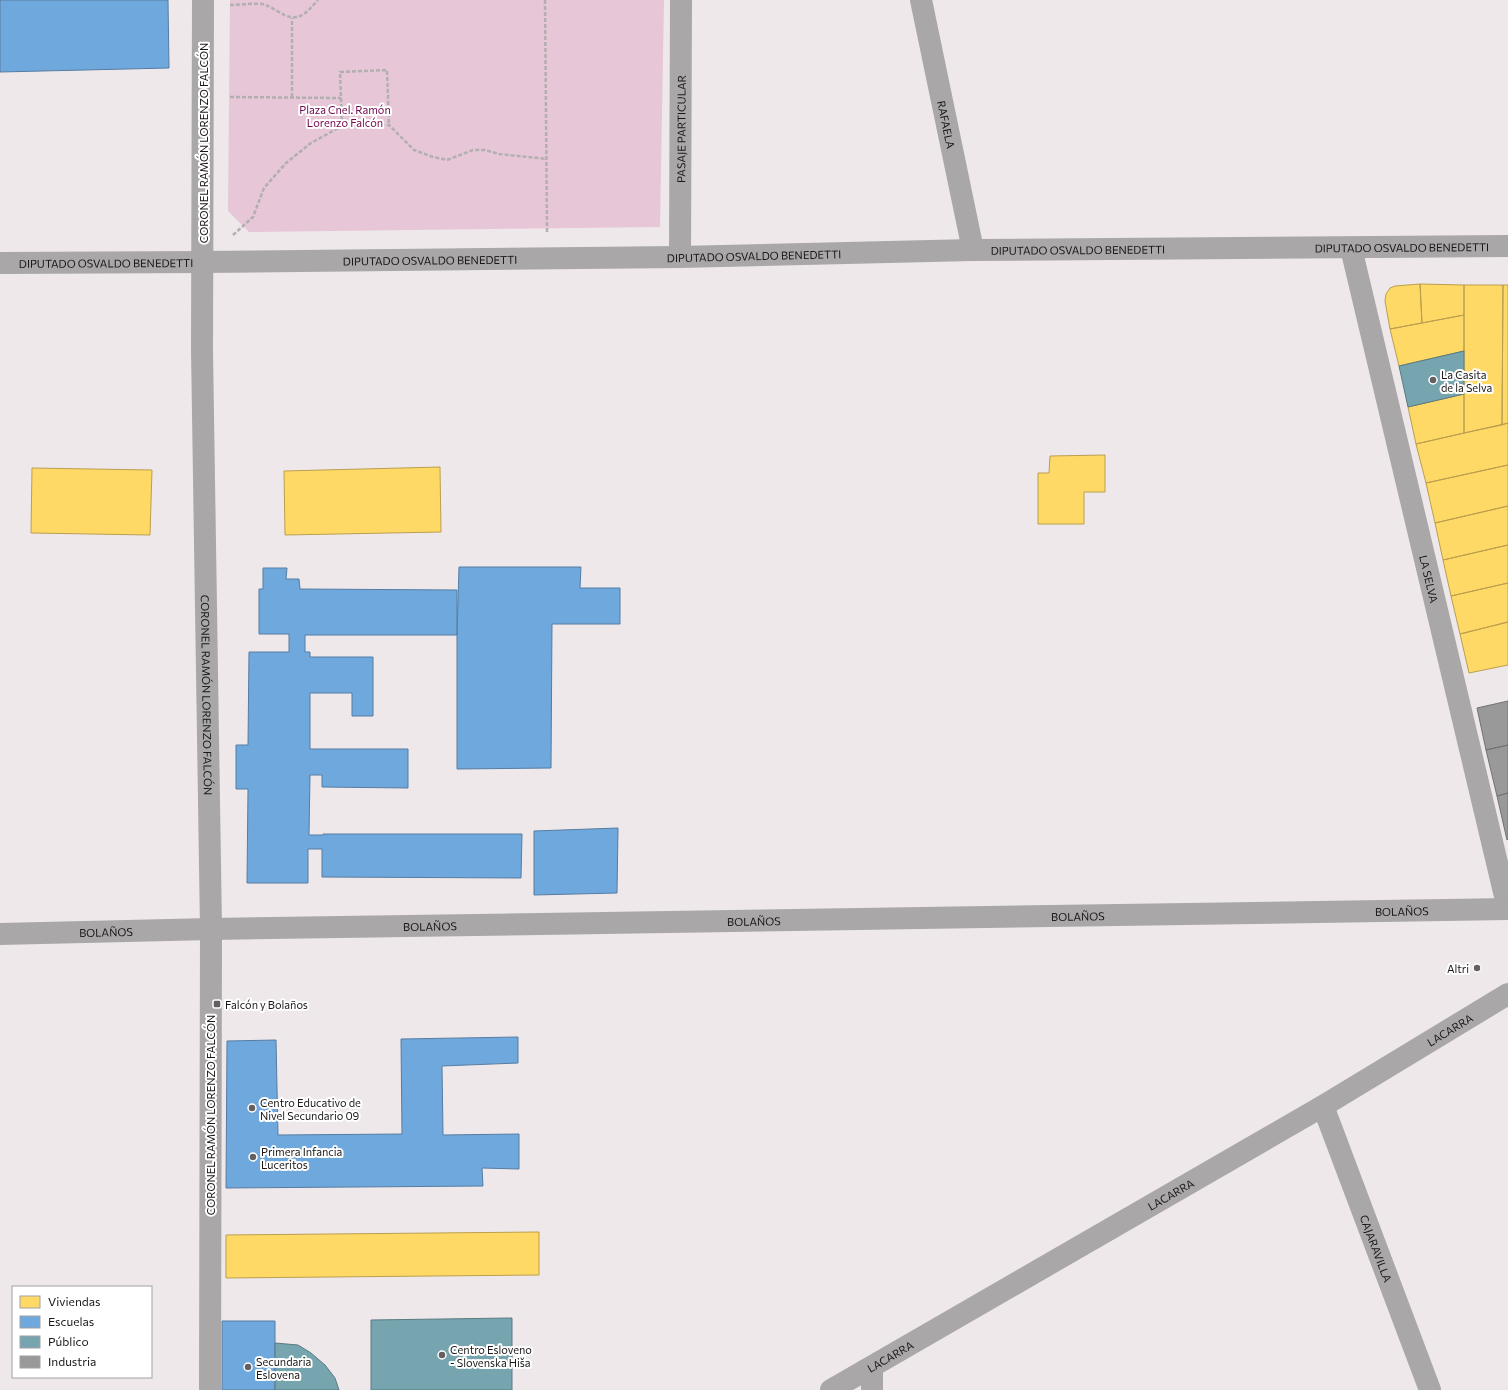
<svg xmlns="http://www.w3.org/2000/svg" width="1508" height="1390" font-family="Commissioner,sans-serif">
<rect width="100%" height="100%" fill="#eee8eb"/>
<path fill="#e7c6d7" d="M230 0H664L660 227 249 232 228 211Z"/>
<path fill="#ffd966" stroke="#ba9f4f" d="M1420 284 1464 285V315L1422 323Z
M1420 284 1422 323 1390 329 1385 301 1386 294 1390 288 1395 286Z
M1464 285H1503L1502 425 1464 433Z
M1503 285H1508V423L1502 425Z
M1464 315V351L1399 366 1390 329Z
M1464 394V433L1416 444 1408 407Z
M1508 423V465L1426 483 1416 444Z
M1105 455V492H1084V524H1038V473H1049L1050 456Z
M1508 465V506L1435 523 1426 483Z
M440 467 441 532 285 535 284 471Z
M32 468 152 470 150 535 31 533Z
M1508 506V545L1443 560 1435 523Z
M1508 545V583L1451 596 1443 560Z
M1508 583V622L1460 634 1451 596Z
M1508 622V665L1469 673 1460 634Z
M539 1232V1275L226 1278V1235Z"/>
<path fill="#6fa8dc" stroke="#567ca2" d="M0 0H168L169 68 0 72Z
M459 567H581L580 588H620V624H552L551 768 457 769V635Z
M263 568H287L286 579H299L300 589 457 590V635H305V652H310V657H373V716H352V693H310V749H408V788L322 787V775H310L309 835H323V834H522L521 878 322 877V849H308V883H247L248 789H236V745H248L249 652H289V634H259V589H263Z
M618 828 617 893 534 895V831Z
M518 1037V1063L442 1066 443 1135 519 1134V1169L482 1168 483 1186 226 1188 227 1041 276 1040 278 1135 402 1134 401 1039Z
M222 1321H275V1390H222Z"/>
<path fill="#76a5af" stroke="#5a7a82" d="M1464 351V394L1408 407 1399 366Z
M512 1318V1390H371V1320Z
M275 1343 298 1345 311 1353 325 1365 335 1378 339 1390H275Z"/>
<path fill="#999" stroke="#737273" d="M1508 701V745L1486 750 1477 708Z
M1508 745V793L1497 796 1486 750Z
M1508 793V839L1507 840 1497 796Z"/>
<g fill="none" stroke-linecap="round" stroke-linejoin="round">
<path stroke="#b2afb0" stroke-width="2.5" stroke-dasharray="4 2" stroke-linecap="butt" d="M545 0 547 232
M230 5C240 5 252 3 262 4 268 5 273 9 279 12 298 24 305 14 318 0
M230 97 341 98
M292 97V18
M342 126 340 72 387 70 389 125
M233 235 253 217 264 188 286 163 311 143 342 126 354 123 389 125 414 150 433 157 447 160 473 150H485L499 154 547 159"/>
<g stroke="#a9a7a8" stroke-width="22">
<path id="s1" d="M203 0 202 350 211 929 210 1390"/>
<path id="s2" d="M921 0 973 250"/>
<path id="s3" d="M1351 248 1508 909"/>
<path id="s4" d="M680 257 681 0"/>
<path id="s5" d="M0 263 203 262 680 257 973 250 1508 246"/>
<path id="s6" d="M0 934 211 929 1508 909"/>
<path id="s7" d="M1323 1106 1430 1390"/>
<path d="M872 1367V1390"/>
<path id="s8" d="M831 1390 1323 1106 1508 994"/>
</g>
</g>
<g fill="#646062" stroke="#fff" stroke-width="1.5">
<circle cx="1433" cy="380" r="4"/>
<circle cx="1477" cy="968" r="4"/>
<rect x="213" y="1000" width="8" height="8" rx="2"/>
<circle cx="252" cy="1108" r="4"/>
<circle cx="253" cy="1157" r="4"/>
<circle cx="442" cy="1355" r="4"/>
<circle cx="248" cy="1367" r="4"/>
</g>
<g text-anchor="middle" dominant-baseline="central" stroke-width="4" stroke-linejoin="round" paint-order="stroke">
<g font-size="11" fill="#71064d" stroke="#fff">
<text x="345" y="109">Plaza Cnel. Ramón<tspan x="345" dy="13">Lorenzo Falcón</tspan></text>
</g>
<g font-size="11" fill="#1a1719" stroke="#fff">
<text stroke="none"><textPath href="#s2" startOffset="127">RAFAELA</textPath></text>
<text stroke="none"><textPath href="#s4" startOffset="128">PASAJE PARTICULAR</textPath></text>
<text transform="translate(203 143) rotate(-90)">CORONEL RAMÓN LORENZO FALCÓN</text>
<text stroke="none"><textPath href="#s5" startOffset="1402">DIPUTADO OSVALDO BENEDETTI</textPath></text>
<text stroke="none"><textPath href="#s5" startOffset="1078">DIPUTADO OSVALDO BENEDETTI</textPath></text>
<text stroke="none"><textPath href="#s5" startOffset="754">DIPUTADO OSVALDO BENEDETTI</textPath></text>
<text stroke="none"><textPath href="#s5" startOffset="430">DIPUTADO OSVALDO BENEDETTI</textPath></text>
<text stroke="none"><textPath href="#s5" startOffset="106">DIPUTADO OSVALDO BENEDETTI</textPath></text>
<text stroke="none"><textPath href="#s3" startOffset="340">LA SELVA</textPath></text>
<text stroke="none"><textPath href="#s1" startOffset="695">CORONEL RAMÓN LORENZO FALCÓN</textPath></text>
<text stroke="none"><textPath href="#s6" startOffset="1402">BOLAÑOS</textPath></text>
<text stroke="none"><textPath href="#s6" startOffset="1078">BOLAÑOS</textPath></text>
<text stroke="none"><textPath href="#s6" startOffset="754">BOLAÑOS</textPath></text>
<text stroke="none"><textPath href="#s6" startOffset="430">BOLAÑOS</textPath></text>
<text stroke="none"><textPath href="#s6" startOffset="106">BOLAÑOS</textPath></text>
<text stroke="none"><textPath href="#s8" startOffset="716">LACARRA</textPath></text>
<text transform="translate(210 1115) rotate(-90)">CORONEL RAMÓN LORENZO FALCÓN</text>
<text stroke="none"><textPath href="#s8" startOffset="392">LACARRA</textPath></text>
<text stroke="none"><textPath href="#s7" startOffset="152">CAJARAVILLA</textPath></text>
<text stroke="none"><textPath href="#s8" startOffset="68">LACARRA</textPath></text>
</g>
<g font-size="11" fill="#1a1719" stroke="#fff" text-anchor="start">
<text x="1441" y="374">La Casita<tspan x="1441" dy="13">de la Selva</tspan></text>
<text x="1469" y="968" text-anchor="end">Altri</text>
<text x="225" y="1004">Falcón y Bolaños</text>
<text x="260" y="1102">Centro Educativo de<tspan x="260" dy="13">Nivel Secundario 09</tspan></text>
<text x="261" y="1151">Primera Infancia<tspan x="261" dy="13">Luceritos</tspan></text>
<text x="450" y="1349">Centro Esloveno<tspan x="450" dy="13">- Slovenska Hiša</tspan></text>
<text x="256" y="1361">Secundaria<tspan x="256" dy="13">Eslovena</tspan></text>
</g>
</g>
<rect x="12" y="1286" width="140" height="92" fill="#ffffff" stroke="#a3a2a3"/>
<rect x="20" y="1296" width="20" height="12" fill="#ffd966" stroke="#a3a2a3"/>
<text x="48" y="1306" font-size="12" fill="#1a1719">Viviendas</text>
<rect x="20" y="1316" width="20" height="12" fill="#6fa8dc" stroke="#a3a2a3"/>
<text x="48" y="1326" font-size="12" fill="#1a1719">Escuelas</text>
<rect x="20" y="1336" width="20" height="12" fill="#76a5af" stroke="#a3a2a3"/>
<text x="48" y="1346" font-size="12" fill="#1a1719">Público</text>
<rect x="20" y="1356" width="20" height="12" fill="#999999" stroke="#a3a2a3"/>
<text x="48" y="1366" font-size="12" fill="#1a1719">Industria</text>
</svg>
